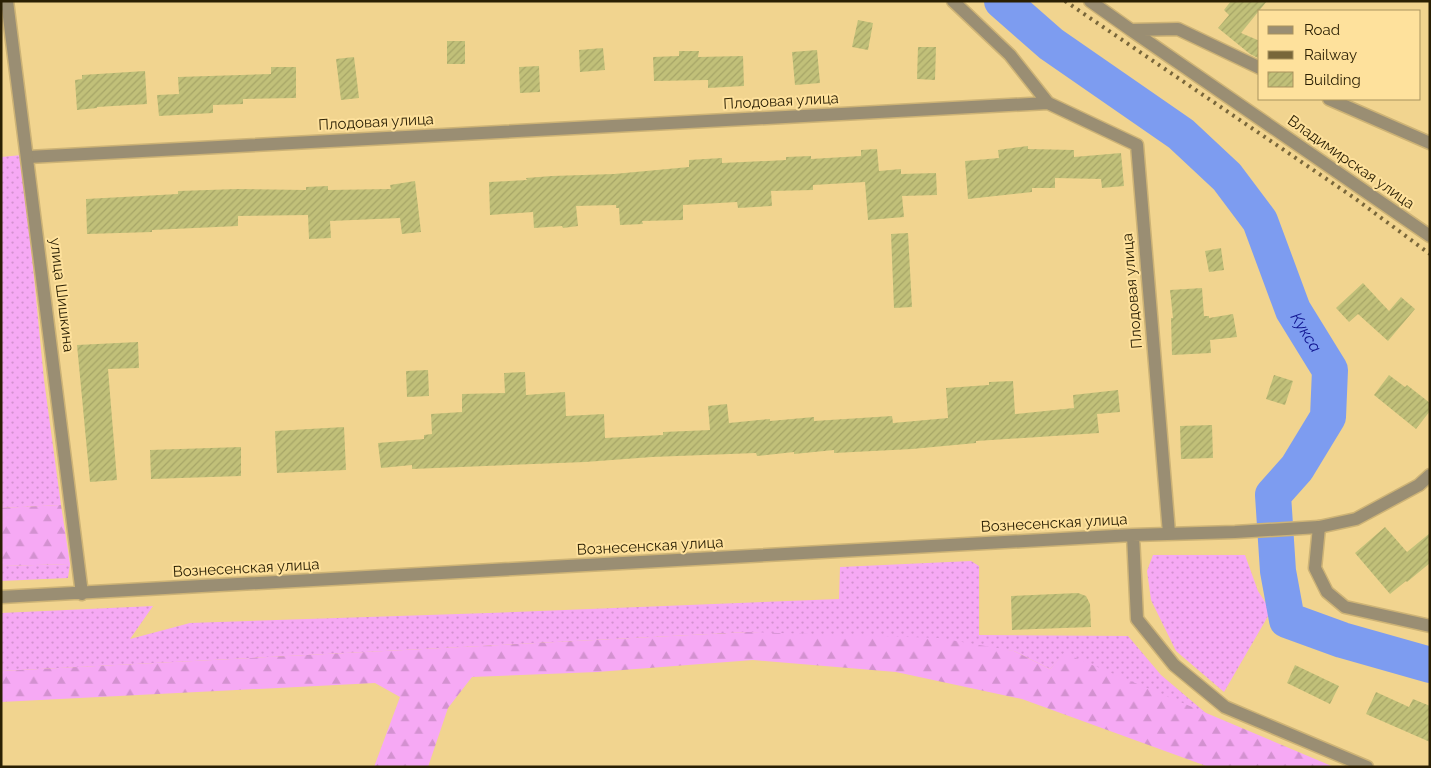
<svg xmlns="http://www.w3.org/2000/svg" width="1431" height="768" font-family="Raleway,sans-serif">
<defs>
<pattern id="grass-dots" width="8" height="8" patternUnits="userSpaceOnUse" patternTransform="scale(1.25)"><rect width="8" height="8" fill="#f6a9f4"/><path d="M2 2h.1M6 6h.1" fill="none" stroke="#d391d0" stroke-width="1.8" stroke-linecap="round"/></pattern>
<pattern id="forest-firs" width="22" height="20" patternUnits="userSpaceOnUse" patternTransform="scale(1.25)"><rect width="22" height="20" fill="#f6a9f4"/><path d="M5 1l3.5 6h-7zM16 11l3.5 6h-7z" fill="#d391d0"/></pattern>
<pattern id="building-hatch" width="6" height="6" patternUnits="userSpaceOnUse" patternTransform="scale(1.25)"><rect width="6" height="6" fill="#c1c079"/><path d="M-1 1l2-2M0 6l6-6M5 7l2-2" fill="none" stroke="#a6a567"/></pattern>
</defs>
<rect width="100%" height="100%" fill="#f1d48f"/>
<path fill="url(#grass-dots)" d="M22 155 44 380 61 505 1 508V157Z
M1153 555H1245L1258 591 1271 611 1224 692 1176 651 1151 600 1147 571Z
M971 561 979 566V635L1128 636 1161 675 1207 714 1064 654 1050 669 1014 651 748 632 1 671V613L153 606 130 639 190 623 489 613 839 599 840 567Z
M70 564 68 578 1 581V566Z"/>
<path fill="url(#forest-firs)" d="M61 505 70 564 1 566V508Z
M748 632 939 638 1014 651 1050 669 1064 653 1334 767H1209L1022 699 896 672 753 660 597 672 472 677 448 708 428 767H374L400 697 375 683 1 702V671Z"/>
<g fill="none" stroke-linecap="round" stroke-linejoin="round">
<path stroke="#7d9cf0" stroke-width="36" id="s1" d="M1002 1 1051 44 1181 134 1227 177 1260 221 1293 310 1330 370 1328 417 1297 468 1273 495 1278 571 1287 620 1342 640 1430 665"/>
</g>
<path fill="url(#building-hatch)" d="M1231 1H1267L1241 33 1260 41V59L1250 54 1218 28 1229 15 1224 10Z
M858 20 873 23 868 50 852 47Z
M447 41H465V64H447Z
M918 47H936L935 80 917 79Z
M603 48 605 70 580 72 579 50Z
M817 50 820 83 795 85 792 52Z
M679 51H699L698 57 743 56 744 86 708 88V80L654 81 653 57 679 56Z
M354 57 359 98 341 100 336 59Z
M539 66 540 92 520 93 519 67Z
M271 67H296V98L243 99V104L213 105V113L159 116 157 95 179 94 178 77 271 74Z
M145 71 147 104 97 107V108L77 110 75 80 82 79V75Z
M1028 146V149L1074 150V157L1121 153 1124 186 1102 188 1101 179 1055 178V188H1032V192L968 199 965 161 999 158 998 150Z
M877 149 879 171 901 169V174L936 173 937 195 902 196 904 217 868 220 865 182 813 185V190L771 191 772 206 738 208 737 202 683 205V220L642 221 643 224 620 225 619 208H616V205L576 206 578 226 563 228 562 226 534 228 533 212 490 215 489 182 527 180 526 178 552 176 614 174 689 167V160L722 158V163L786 160V157L811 156V159L861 156V150Z
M415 181 421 232 402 234 400 218 330 221 331 238 309 239 308 215 238 216V226L152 230V232L87 234 86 199 178 194V191L238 189 306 190V187L328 186V190L391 189 390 185Z
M908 233 912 307 894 308 891 234Z
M1221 248 1224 270 1209 272 1205 251Z
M1363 283 1389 311 1401 297 1415 309 1388 341 1358 314 1349 322 1336 308Z
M1202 288 1204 316H1209V318L1233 314 1237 337 1210 340 1211 353 1172 355 1171 318H1173L1170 290Z
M138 342 139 368 108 369 117 480 90 482 77 345Z
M428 370 429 396 407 397 406 371Z
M525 372 526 395 565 392 566 416 604 414 605 438 663 435V432L710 430 708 406 727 404 729 423 770 419V421L814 417V421L892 416 893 423 948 418 946 388 989 385V382L1013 381 1015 414 1074 408 1073 395 1118 390 1120 412 1097 414 1099 433 976 441V443L912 449 834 453V450L794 454V452L757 456 756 453 652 457 585 462 412 469V465L381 468 378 443 424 439V435L432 434 431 414 462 412V394L505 393 504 373Z
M1274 375 1293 381 1285 405 1266 399Z
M1389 375 1405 387 1407 385 1430 403V411L1416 429 1374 395Z
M1212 425 1213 458 1181 459 1180 426Z
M344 427 346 470 277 473 275 431Z
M241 447V476L151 479 150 450Z
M1385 527 1407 552 1430 533V563L1407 582 1406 581 1390 594 1355 553Z
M1078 593 1086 596 1090 604 1091 627 1012 630 1011 596Z
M1295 665 1339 686 1330 704 1287 683Z
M1376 692 1409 707 1413 699 1430 706V742L1366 714Z"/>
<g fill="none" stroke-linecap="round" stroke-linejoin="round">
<defs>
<path id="minor" d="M953 1 1010 55 1048 103
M1090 1 1131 30 1178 29 1260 68
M1131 30 1430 236
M1329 99 1430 143
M28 157 1048 103 1137 145 1169 533
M1319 527 1315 568 1327 592 1345 607 1430 626"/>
<path id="tertiary" d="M7 1 82 594
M1133 535 1137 619 1174 665 1225 707 1367 767
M1 597 1133 535 1235 532 1319 527 1356 519 1419 485 1430 475"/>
</defs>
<use href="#minor" stroke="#cdb376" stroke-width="15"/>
<use href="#tertiary" stroke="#cdb376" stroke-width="15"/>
<use href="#minor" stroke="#9a8e73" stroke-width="12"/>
<use href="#tertiary" stroke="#9a8e73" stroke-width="12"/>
<path stroke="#78663a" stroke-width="4" stroke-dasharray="2.5 5" stroke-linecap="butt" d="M1065 1 1353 197 1430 254"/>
</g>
<g text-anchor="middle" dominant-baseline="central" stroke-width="4" stroke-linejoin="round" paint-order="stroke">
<g font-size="15" fill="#2a1f03" stroke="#fee19c">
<text transform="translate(781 101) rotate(-3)">Плодовая улица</text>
<text transform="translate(376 122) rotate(-3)">Плодовая улица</text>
<text transform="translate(1351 162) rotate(35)">Владимирская улица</text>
<text transform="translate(1132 291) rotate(-95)">Плодовая улица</text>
<text transform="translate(62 295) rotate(83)">улица Шишкина</text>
<text transform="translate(1054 523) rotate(-3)">Вознесенская улица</text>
<text transform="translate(650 546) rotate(-3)">Вознесенская улица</text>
<text transform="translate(246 568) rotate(-3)">Вознесенская улица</text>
</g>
<g font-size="16" font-style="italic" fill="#111591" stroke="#fee19c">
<text stroke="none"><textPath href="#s1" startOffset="462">Кукса</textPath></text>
</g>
</g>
<rect width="1431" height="768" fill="none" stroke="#2a1f03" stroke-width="5"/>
<rect x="1258" y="10" width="162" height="90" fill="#fee19c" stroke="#a9935f"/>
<rect x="1268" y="26" width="25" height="8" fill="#9a8e73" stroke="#a9935f"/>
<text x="1304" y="35" font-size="15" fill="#2a1f03">Road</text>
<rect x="1268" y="51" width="25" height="8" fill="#78663a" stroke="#a9935f"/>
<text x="1304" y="60" font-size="15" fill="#2a1f03">Railway</text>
<rect x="1268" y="72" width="25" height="15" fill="url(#building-hatch)" stroke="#a9935f"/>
<text x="1304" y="85" font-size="15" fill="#2a1f03">Building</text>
</svg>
